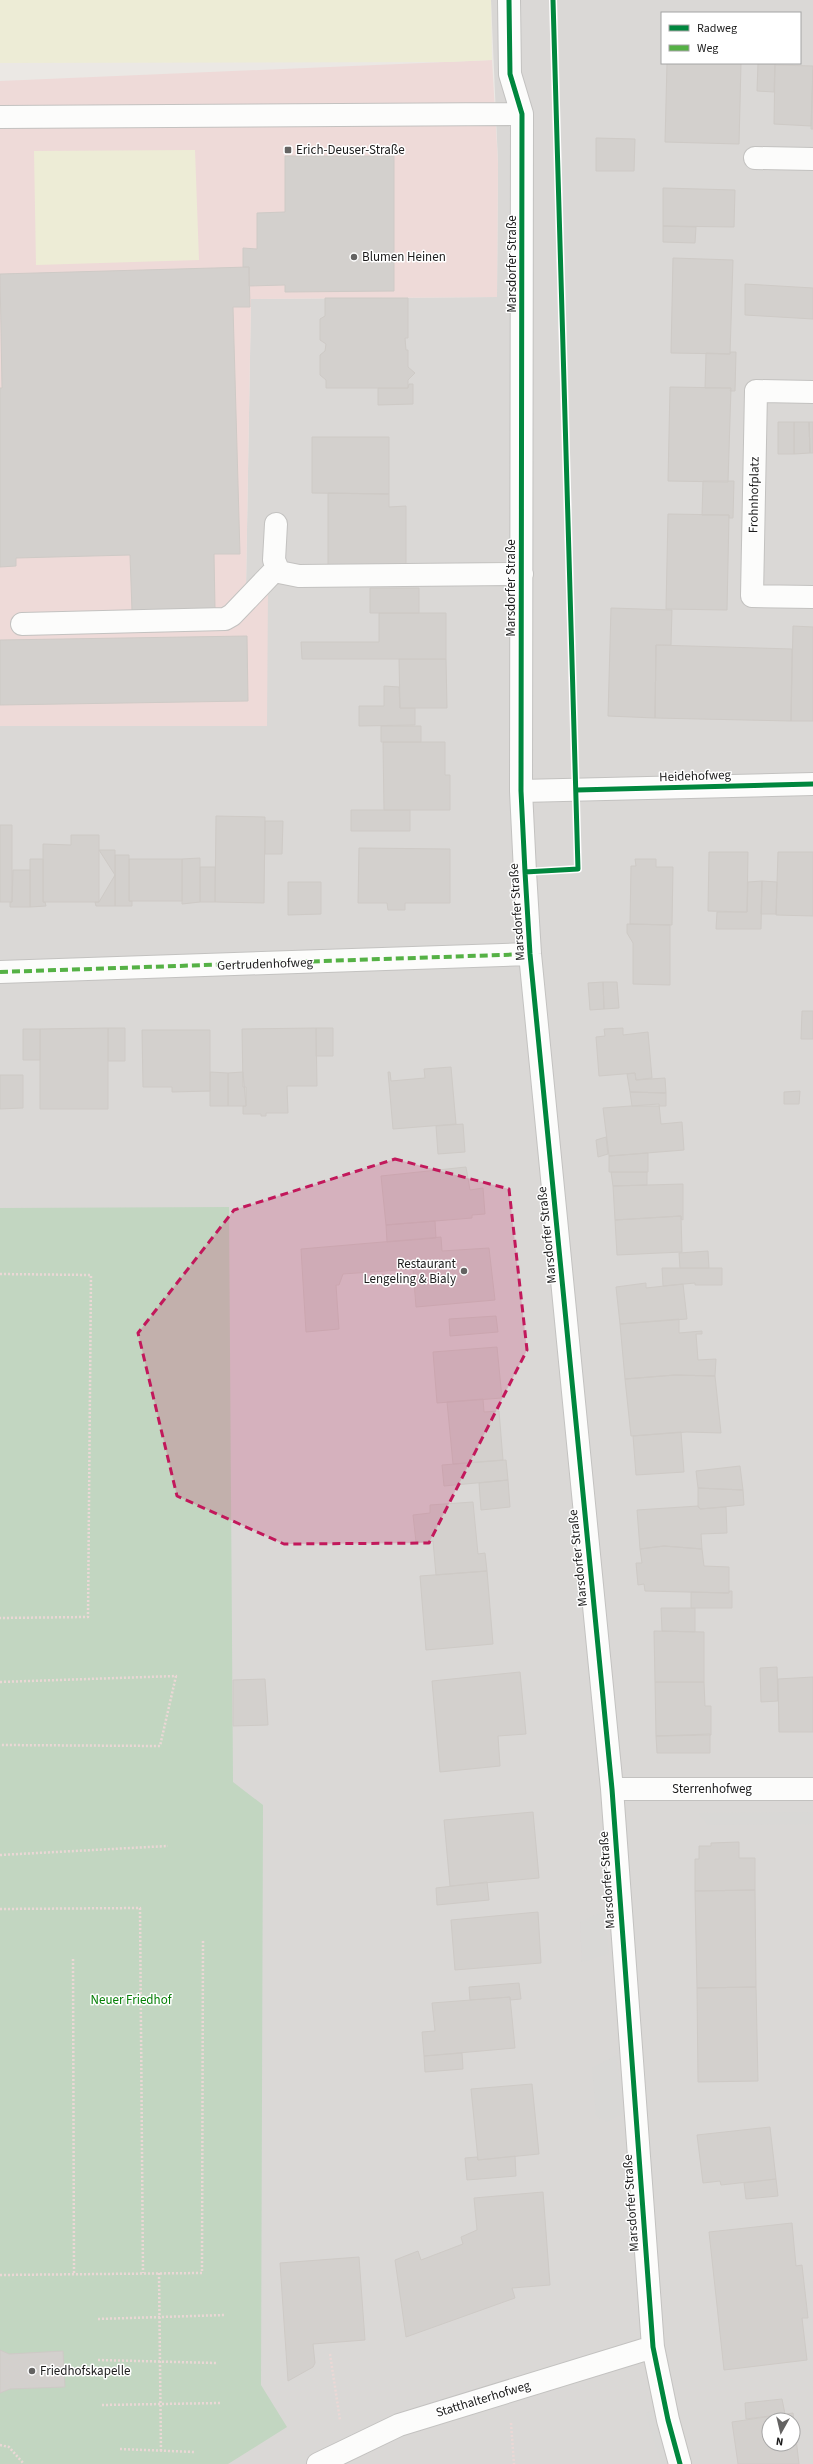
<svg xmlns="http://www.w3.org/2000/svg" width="813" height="2464" font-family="'Source Sans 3',sans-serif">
<rect width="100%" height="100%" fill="#ebe8e4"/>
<path fill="#dad8d6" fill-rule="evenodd" d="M491 0H813V2464H0V726H267L246 587 251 299 497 297 498 163ZM662 13H800V63H662ZM769 2420H793V2444H769Z"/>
<path fill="#eedad8" d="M492 60 498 163 497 297 251 299 246 587 268 588 267 726H0V81Z"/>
<path fill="#d9d8d6" d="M813 1812V1824L708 1825 698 1813Z
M605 1911 609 1954 582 1962 580 1922Z
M617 2055 623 2114 607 2122 596 2116 592 2068Z
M656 2409 672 2464H662L654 2442 646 2413Z"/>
<path fill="#edecd6" d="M0 0H491L492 60 450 62 0 63Z
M195 150 199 260 36 265 34 151Z"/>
<path fill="#c2d6c1" d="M229 1207 233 1782 263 1805 261 2385 287 2427 228 2464H0V1208Z"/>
<path fill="#d3d0cd" stroke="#cecac6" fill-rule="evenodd" d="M667 63H741L739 144 665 142Z
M758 63H775L774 92 757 91Z
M775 65 813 66 811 126 774 124Z
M813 70V129H811Z
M596 138 635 139 634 171H596Z
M285 156H394V291L285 292V285L249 286V267H243V248L257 249V213L285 212Z
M663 188 735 190 734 227 663 226Z
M663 226 696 227 695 243 663 242Z
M673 258 733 260 730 354 671 353Z
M249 267 250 307H233L240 554H214L215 609 132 611 130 555 16 558V566L0 567V388H2L0 274Z
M745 284 813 288V319L745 315Z
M325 298H408V338H405L406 350H408V367L415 373 408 380V388H326V380L320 375V355L325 351 326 344 320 340V319L325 316Z
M730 352H736L735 391H730L731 388H705L706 353 730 354Z
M409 384H413V404L378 405V388H408Z
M670 387 731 388 728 482 668 481Z
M778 422H794V454H778Z
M794 422H809L810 453 794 454Z
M809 422H813V453H810Z
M312 437H389V494L312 493Z
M703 481H734L733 518H729V515H702Z
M328 493 389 494V507L406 506V565H328Z
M668 514 729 515 727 610 666 609Z
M370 588H419V613H370Z
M611 608 672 610 671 645H656L655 718 608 716Z
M379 613H446V659H302L301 642H379Z
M793 626 813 627V721H791Z
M247 636 248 701 0 705V640Z
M656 645 792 649 791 721 655 718Z
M399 659H446L447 708H400Z
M384 686 399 687 400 708H415V725L359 726V706H384Z
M381 726H421V742H381Z
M383 742H445V775H450V810H384Z
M351 810H410V831H351Z
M216 816 265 817 264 903 215 902Z
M265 821H283L282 854H265Z
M0 825H12V902H0Z
M71 835H99V902H43V844L71 845Z
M359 848 450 849V903H405V910H388L387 903H358Z
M99 850H115V875Z
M709 852H748L747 912 708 911Z
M778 852H813V916L776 915Z
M115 855H129V901H132V906H115Z
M200 858V902L182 904V859Z
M30 859H43V902H45L46 906 30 907Z
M129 859H182V901H129Z
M635 859H656V867H673L672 925 630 924 631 866H636Z
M200 867H215V902H200Z
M13 870H30V907H10V902H12Z
M115 875V906H96L95 902H99Z
M762 881 777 882 776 914H761Z
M762 881 761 929H716L717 912H747L748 882Z
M288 882H321V914L288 915Z
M627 924 670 925V985L633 984V943L627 933Z
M603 982 604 1009 590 1010 588 983Z
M603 982H617L619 1008 604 1009Z
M802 1011H813V1039H801Z
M108 1028V1109H40V1029Z
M108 1028H125V1061H108Z
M316 1028 317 1086H287L288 1113H266V1116H261V1114H243V1106H246V1087H243L242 1029Z
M316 1028H333V1056H316Z
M623 1028V1035L648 1032 652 1078 636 1080 635 1073 599 1076 596 1037 605 1036 604 1029Z
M23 1029H40V1060H23Z
M142 1030H210V1091L172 1092V1087H143Z
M451 1067 456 1124 393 1129 388 1072H390L391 1081 425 1078 424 1069Z
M210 1072 228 1073V1106H210Z
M243 1072 246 1106H228V1073Z
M635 1073 636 1080 665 1078 666 1093 630 1092 627 1074Z
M0 1075H23V1108L0 1109Z
M800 1091 799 1104H784V1092Z
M630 1092 666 1093V1106H632Z
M659 1104 661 1124 682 1122 684 1150 609 1156 603 1108Z
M463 1124 465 1152 438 1154 436 1126Z
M606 1137 608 1154 598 1157 596 1140Z
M648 1153V1172H609V1156Z
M466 1167 470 1190 483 1188 485 1214 472 1215V1218L386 1225 381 1176Z
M611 1172H647V1185L613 1186Z
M683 1184V1220L681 1219V1216L615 1220 613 1186Z
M681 1216 682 1252 617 1255 615 1220Z
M435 1221 436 1238 387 1242 386 1225Z
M441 1237 442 1251 489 1248 495 1300 416 1307 413 1269 343 1274 339 1285H336L339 1329 306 1332 301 1249Z
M708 1251 709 1268H680L679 1253Z
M662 1268H722V1285H695V1283L663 1286Z
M646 1283V1288L683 1284 687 1319 620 1324 616 1287Z
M496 1316 498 1332 450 1336 449 1319Z
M679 1319V1333L702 1331V1334H696L698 1360 716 1359 715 1376 675 1375 625 1379 620 1324Z
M497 1347 502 1398 437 1403 433 1352Z
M675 1375 715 1376 721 1433 687 1432 631 1436 625 1379Z
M483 1399 484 1412 499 1411 503 1460 453 1464 447 1402Z
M681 1432 684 1472 636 1475 633 1436Z
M506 1460 508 1480 444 1486 442 1465Z
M740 1466 743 1490 698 1488 696 1471Z
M508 1480 510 1507 481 1510 479 1483Z
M698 1488 743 1490 744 1505 700 1509 698 1506Z
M473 1502 478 1554 485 1553 487 1571 436 1575 433 1541 416 1542 413 1515 430 1513V1505Z
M698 1506 700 1509 726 1507 727 1533 701 1534 702 1549 664 1546 640 1549 637 1510Z
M664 1546 702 1549 704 1566 729 1567V1593L645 1591 644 1584 638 1585 636 1563H642L640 1549Z
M487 1571 493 1644 426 1650 420 1576Z
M729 1591H732V1608H691V1592L729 1593Z
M661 1608H695V1632L662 1631Z
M654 1631 704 1632V1682H655Z
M777 1667 778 1701 761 1702 760 1668Z
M520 1672 526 1734 498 1736 500 1766 440 1772 432 1681Z
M813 1677V1732H779L778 1679Z
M265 1679 268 1725 233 1726V1680Z
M655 1682H704L705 1706H711V1735L656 1736Z
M710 1734V1753H657L656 1736Z
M533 1812 539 1878 450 1886 444 1820Z
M739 1842V1858H755V1890L695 1891V1859H699V1846H711V1843Z
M487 1882 489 1900 437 1905 436 1888Z
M755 1890 756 1987 697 1988 695 1891Z
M538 1912 541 1963 455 1970 451 1920Z
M519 1983 521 1999 510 2000V1997L470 2000 469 1987Z
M756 1987 758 2081 698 2082 697 1988Z
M510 1997 515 2048 424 2056 422 2032 435 2031 432 2003Z
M462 2053 463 2069 425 2072 424 2056Z
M532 2084 539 2154 478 2160 471 2089Z
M770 2127 776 2179 721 2185 720 2181 703 2183 697 2135Z
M515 2156 516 2176 467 2180 465 2158 477 2157 478 2160Z
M776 2179 778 2196 746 2199 744 2183Z
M543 2192 550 2285 512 2288 515 2298 406 2337 395 2260 418 2251 421 2260 463 2244 461 2237 477 2230 474 2198Z
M792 2223 796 2266 802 2265 808 2318H802L807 2360 724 2370 709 2232Z
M359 2257 365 2340 313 2344 315 2363 313 2367 288 2381 280 2263Z
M0 2350 9 2354 63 2351 65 2387 10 2389 0 2393Z
M782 2399 785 2414 746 2419 745 2403Z
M793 2413 799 2464H738L732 2422ZM769 2420H793V2444H769Z"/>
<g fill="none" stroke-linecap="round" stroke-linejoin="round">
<defs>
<path id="minor" d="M509 0 510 74 522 114 521 791 525 872 530 954 612 1789 653 2347 668 2420 680 2464
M0 117 522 114
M755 158 813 159
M813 392 756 391 752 596 813 597
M276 524 274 560 279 572 299 576 522 574
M22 624 225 619 232 615 276 569
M521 791 813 784
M0 972 530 954
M612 1789H813
M318 2464 399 2425 653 2347"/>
</defs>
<use href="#minor" stroke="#c3c2c0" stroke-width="24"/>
<path stroke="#ebd8d6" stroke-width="2.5" stroke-dasharray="2 2" stroke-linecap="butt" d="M0 1274 91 1275 88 1617 0 1618
M0 1682 176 1676 160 1746 0 1745
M0 1855 168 1846
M0 1909 140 1908 143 2273
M73 1959 74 2274
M159 2273 161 2452
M0 2275 202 2273 203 1939
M98 2319 225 2315
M330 2354 340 2420
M98 2360 216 2363
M102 2405 221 2403
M511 2423 514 2464
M0 2445 9 2447 24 2464
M120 2449 195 2452"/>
<use href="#minor" stroke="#fcfcfb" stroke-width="22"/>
<path stroke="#55b145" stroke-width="4" stroke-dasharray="8 4" stroke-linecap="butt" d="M0 972 530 954"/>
<defs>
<path id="cycleway" d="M509 0 510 74 522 114 521 791 525 872 530 954 612 1789 653 2347 668 2420 680 2464
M577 790 813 784
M525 872 578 869 553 0"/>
</defs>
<use href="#cycleway" stroke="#fff" stroke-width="8"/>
<use href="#cycleway" stroke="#00873e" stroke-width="5"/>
</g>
<path fill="#c2185b" fill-opacity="0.2" stroke="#c2185b" stroke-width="3" stroke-dasharray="8 5" stroke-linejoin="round" d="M395 1159 509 1189 527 1350 429 1543 284 1544 177 1496 138 1333 234 1210Z"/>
<g fill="#646362" stroke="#fff" stroke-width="1.5">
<rect x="284" y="146" width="8" height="8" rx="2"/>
<circle cx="354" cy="257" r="4"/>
<circle cx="464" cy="1271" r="4"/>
<circle cx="32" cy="2371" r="4"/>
</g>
<g text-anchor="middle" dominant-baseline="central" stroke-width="3" stroke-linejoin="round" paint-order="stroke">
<g font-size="13" fill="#1c1c1c" stroke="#fff" text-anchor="start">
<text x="296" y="150">Erich-Deuser-Straße</text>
<text x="362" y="257">Blumen Heinen</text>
<text x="456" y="1264" text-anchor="end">Restaurant<tspan x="456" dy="15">Lengeling &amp; Bialy</tspan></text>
<text x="40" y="2371">Friedhofskapelle</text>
</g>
<g font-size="13" fill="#1c1c1c" stroke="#fff">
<text transform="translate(512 264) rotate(-90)">Marsdorfer Straße</text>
<text transform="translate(754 495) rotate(-89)">Frohnhofplatz</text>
<text transform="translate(511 588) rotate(-90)">Marsdorfer Straße</text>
<text transform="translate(695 776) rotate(-2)">Heidehofweg</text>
<text transform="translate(517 912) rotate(-94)">Marsdorfer Straße</text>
<text transform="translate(265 964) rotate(-2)">Gertrudenhofweg</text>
<text transform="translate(547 1235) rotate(-96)">Marsdorfer Straße</text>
<text transform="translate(578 1558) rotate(-96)">Marsdorfer Straße</text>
<text x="712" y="1789">Sterrenhofweg</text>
<text transform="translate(607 1880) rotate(-94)">Marsdorfer Straße</text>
<text transform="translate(631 2203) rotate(-94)">Marsdorfer Straße</text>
<text transform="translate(483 2399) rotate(-17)">Statthalterhofweg</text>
</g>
<g font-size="13" fill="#057f07" stroke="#fff">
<text x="131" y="2000">Neuer Friedhof</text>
</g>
</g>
<rect x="661" y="12" width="140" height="52" fill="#ffffff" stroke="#a4a4a4"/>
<rect x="669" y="25" width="20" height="6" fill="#00873e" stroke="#a4a4a4"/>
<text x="697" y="32" font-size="12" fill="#1c1c1c">Radweg</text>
<rect x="669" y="45" width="20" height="6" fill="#55b145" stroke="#a4a4a4"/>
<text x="697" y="52" font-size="12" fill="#1c1c1c">Weg</text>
<g transform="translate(781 2432) rotate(188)"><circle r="19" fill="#ffffff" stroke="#a4a4a4"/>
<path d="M0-3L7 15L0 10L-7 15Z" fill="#646362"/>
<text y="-6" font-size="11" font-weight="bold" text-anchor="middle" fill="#1c1c1c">N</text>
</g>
</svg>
